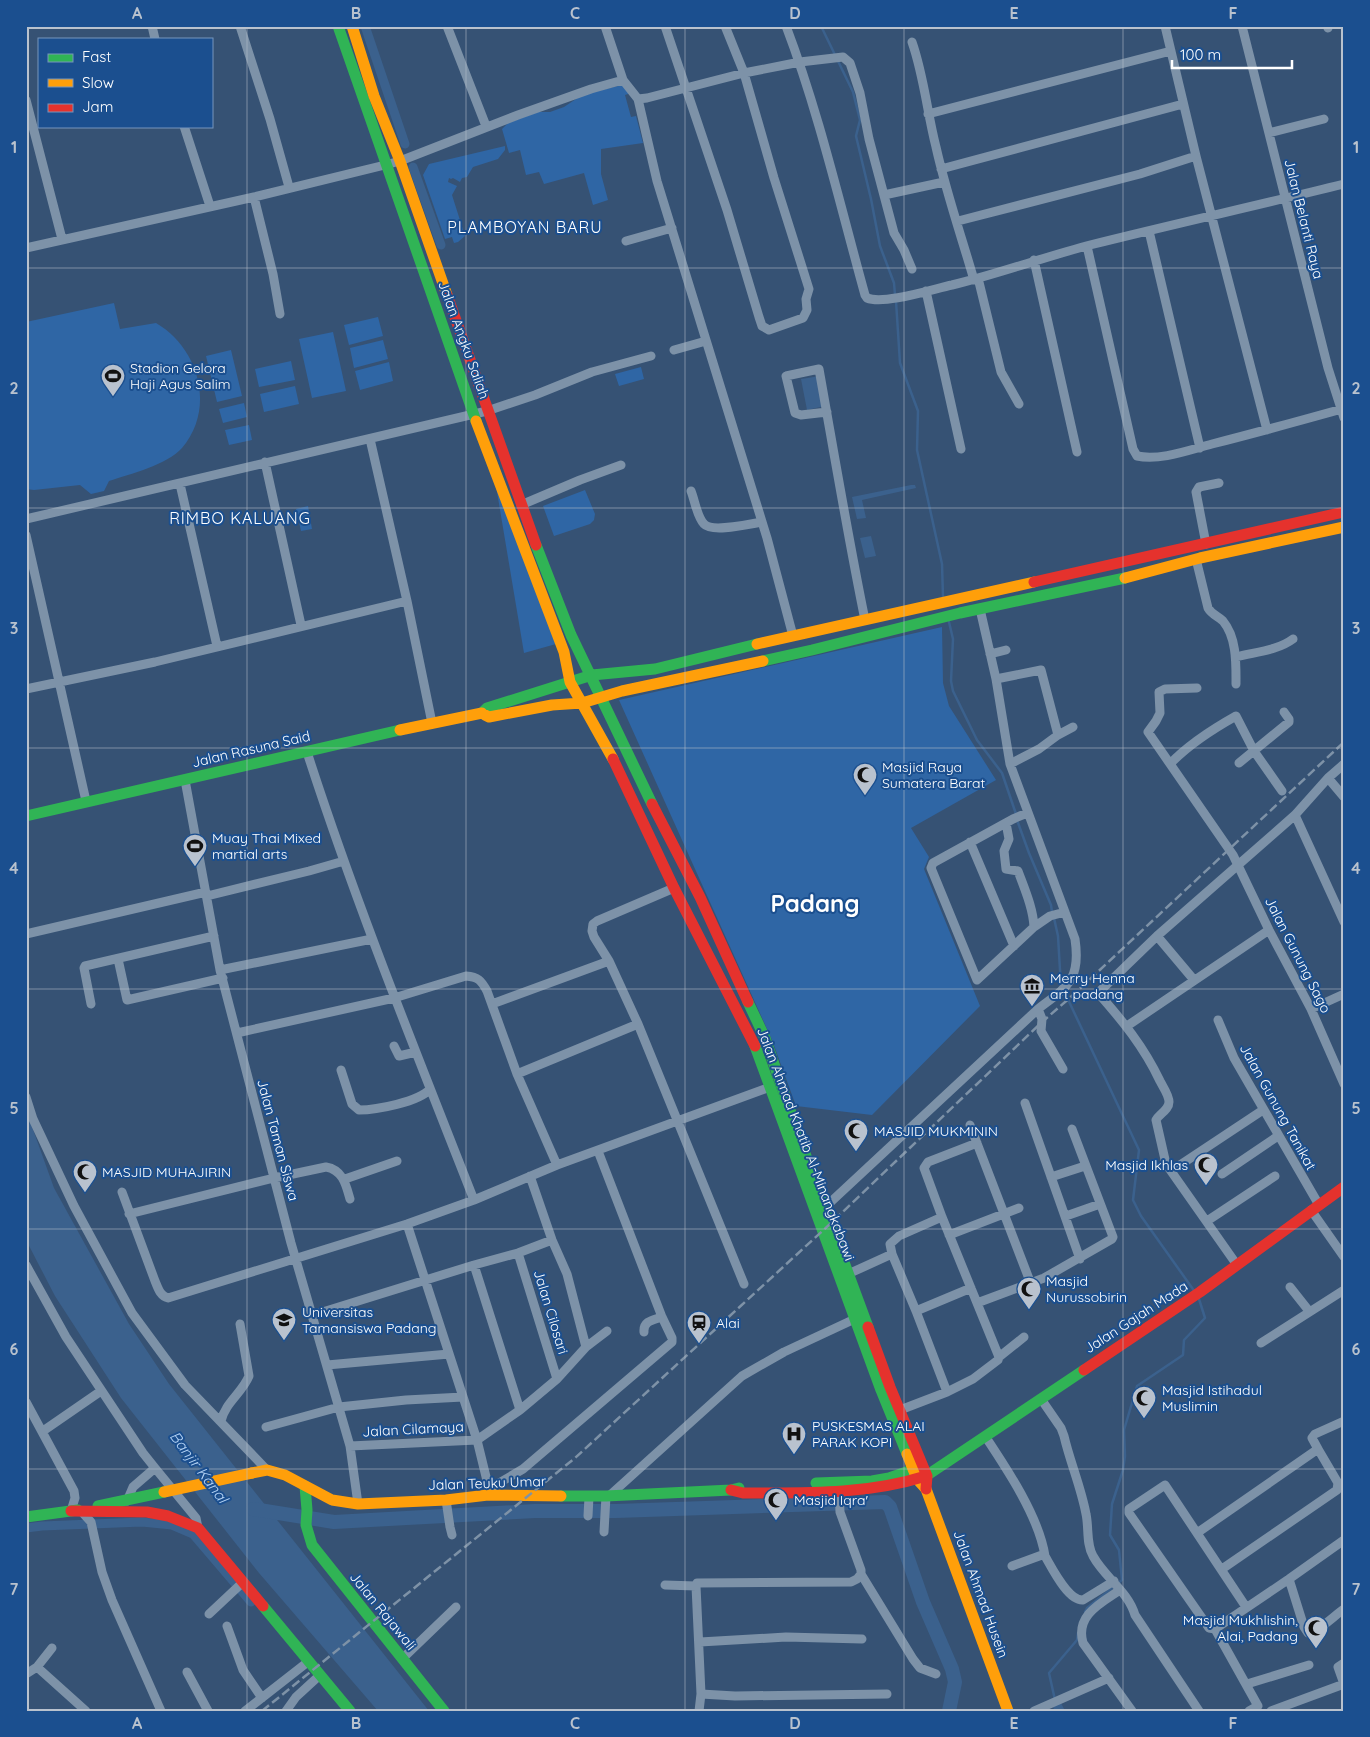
<svg xmlns="http://www.w3.org/2000/svg" width="1370" height="1737" font-family="Quicksand,sans-serif">
<rect width="100%" height="100%" fill="#365274"/>
<path fill="#2f66a5" d="M622 85 631 93 625 95 631 117 636 116 643 143 601 149V174L608 200 593 205 584 173 544 184 539 172 526 175 520 150 509 153 502 129 508 123 538 112H550L564 107 582 95Z
M505 146V150L498 159 473 167 467 177 462 178 460 182 453 178 451 179 449 178 448 182 457 186 452 195 465 236 458 242 454 243 452 237 445 239 423 175 429 164Z
M114 303 120 329 156 323C199 348 216 408 182 448 167 465 130 474 109 481L104 491 91 494 80 485 34 490 26 489V322Z
M378 317 383 336 349 345 344 325Z
M333 332 346 391 312 398 299 339Z
M383 340 388 359 354 368 350 348Z
M231 350 242 396 217 402 206 356Z
M291 361 295 380 259 387 255 369Z
M389 362 393 381 360 390 355 371Z
M641 367 644 379 619 386 615 374Z
M295 386 299 404 264 412 260 394Z
M244 403 247 417 223 423 219 409Z
M249 425 252 440 229 445 225 430Z
M496 486 556 644 524 653Z
M585 490 595 514 594 520 590 524 554 536 543 506Z
M308 506 312 529 301 531 296 509Z
M942 627 943 683 949 706 996 780 911 828 929 857 924 869 980 1006 872 1115 796 1106 772 1040 619 700Z"/>
<path fill="#3b618d" d="M820 376 825 406 807 410 801 379Z
M911 485H915L916 488 862 500 866 518 857 519 852 497Z
M871 536 876 556 865 558 860 538Z
M26 1110 54 1188 129 1324 169 1384 429 1711H378L259 1573 121 1398 55 1296 26 1240Z"/>
<g fill="none" stroke-linecap="round" stroke-linejoin="round">
<path stroke="#3b618d" stroke-width="2.5" d="M821 26 853 92 860 120 856 136 871 199 880 246 894 283 895 295
M896 301 900 363 918 411 917 450 942 564 943 597
M949 622 953 639 951 681 953 691 977 740 1002 773 1016 814
M1017 820 1029 853 1051 905 1052 912
M1054 918 1058 936 1061 987
M1064 991 1139 1150 1133 1200 1141 1216 1195 1292
M1085 1612 1087 1608 1122 1580 1119 1550 1110 1535 1112 1504 1123 1470 1125 1456 1124 1430 1137 1386 1183 1355 1184 1340 1205 1318 1199 1299
M1055 1700 1049 1673 1077 1640 1078 1633"/>
<path stroke="#3b618d" stroke-width="9" d="M365 26 405 144
M413 167 441 245
M26 1528 42 1526 142 1522 172 1525 193 1534 251 1602
M1056 1703 1060 1711"/>
<path stroke="#3b618d" stroke-width="14" d="M253 1509 334 1522 535 1511H616L885 1502 890 1507 923 1602 952 1669 955 1682 949 1711"/>
<path stroke="#7d92a8" stroke-width="9" d="M152 26 155 39
M240 26 270 119 289 187
M447 26 486 126
M605 26 623 80 638 99 657 181 767 538 793 636
M665 26 727 210 759 317 762 326 769 330 803 318 807 310 806 299 809 289 774 178 744 73 725 26
M786 26C819 113 840 205 865 295L867 298C884 305 933 289 952 285 998 274 1044 257 1090 245 1174 224 1259 205 1344 184
M1165 26 1196 156 1267 430
M1242 26 1328 368 1344 418
M1327 26 1328 28
M912 42C924 76 927 112 936 147 946 192 961 235 974 280
M638 99 647 98 744 73 800 62 843 57 850 63 860 93 869 139 894 233 904 250 912 269
M26 100 62 239
M928 114 1171 51
M184 126 210 206
M1269 133 1324 119
M941 169 1183 104
M884 195 944 182
M254 197 273 274 280 314
M958 221 1140 174 1196 156
M1149 231 1200 448
M626 241 672 228
M1087 246 1133 449 1137 456C1160 461 1189 450 1212 444 1255 433 1299 421 1342 409L1344 407
M26 248 254 197 385 165 400 161 518 115 591 89 623 80
M1034 260 1077 452
M978 278 1001 372 1019 404
M926 291 961 449
M674 350 706 341
M827 412 801 415 795 413 786 376 819 369C834 453 848 537 865 620
M370 439 407 601 432 723
M265 462 301 625
M180 484 217 646
M691 491C695 501 697 517 704 524 712 533 749 524 762 522
M521 505 580 480 621 465
M26 519 487 411 535 395 592 372 651 356
M26 535 86 801
M1206 544 1196 492 1199 487 1219 483
M1196 559 1208 608C1212 615 1218 616 1223 621 1237 638 1236 664 1236 684
M990 654 1006 650
M1236 657C1254 652 1277 651 1293 639
M996 679 1041 670 1058 735
M1197 688 1165 689 1159 692 1160 713 1156 721 1148 732 1233 855 1269 930 1311 1009 1344 1084
M26 689 155 662 407 601
M307 752C356 904 416 1052 474 1200
M1239 763 1289 722V719L1284 712
M1010 764 1039 749 1058 735 1073 727
M1170 764C1189 744 1211 730 1236 716L1254 751 1282 791
M1328 778 1344 797
M185 780 220 970 291 1243 350 1446 358 1504
M1027 813 1013 819 933 863 931 868 977 980 1034 927
M1295 815 1344 922
M1006 823 1009 839 1004 851 1006 869 1018 871C1025 890 1033 908 1034 927L1050 916 1065 912
M970 842 1014 946
M674 888 597 921 593 924 592 931 594 937 609 961 638 1024 744 1284
M207 896 309 871 344 861
M26 934 206 892
M1157 936 1194 980
M118 959 127 1000 223 978
M220 970 372 939
M91 1004 84 968 85 966 214 936
M492 1004 609 961
M1038 1009 1042 1019 1041 1031 1063 1069
M1311 1009 1344 994
M1218 1020 1234 1058 1319 1205
M1127 1026 1269 930
M237 1033 394 998 466 976C478 977 481 980 487 991L517 1074 557 1165 770 1087
M394 1046 399 1056 416 1052
M341 1070 352 1104 359 1110C376 1110 419 1102 430 1089
M517 1074 638 1024
M26 1097 33 1119 74 1206 132 1313 185 1385 267 1470
M1025 1103 1080 1259
M970 1125 1031 1284
M977 1143 928 1162 924 1168 942 1217 999 1357
M1171 1171 1263 1110
M1222 1174 1278 1136
M1051 1177 1085 1166
M345 1179 397 1161
M122 1192 155 1281C158 1288 160 1296 168 1298L407 1224 474 1200 557 1165
M1311 1210 1344 1257
M821 1211 1038 1009C1068 986 1081 980 1075 939L1010 764 996 679 980 609
M129 1214 274 1178 326 1167C343 1170 346 1185 350 1199
M1066 1216 1100 1204
M1207 1221 1275 1176
M407 1224 477 1440 489 1489V1494
M949 1235 1019 1208
M518 1253 557 1379
M892 1254 916 1311 947 1392
M26 1265 66 1337 143 1453 155 1468 133 1487 127 1501
M474 1265 520 1410
M1237 1265 1166 1164 1156 1120C1159 1114 1169 1110 1169 1102 1169 1095 1163 1087 1160 1081 1144 1047 1122 1020 1098 993L1157 936 1295 815 1328 778 1344 764
M848 1274 892 1254 890 1244 899 1236 942 1217
M1290 1287 1309 1311
M977 1303 1044 1278 1112 1239 1113 1237 1072 1129
M916 1311 971 1288
M313 1315 474 1265 518 1253 552 1240
M644 1332C643 1321 653 1320 662 1317
M1261 1343 1344 1290
M586 1347 607 1331
M327 1365 449 1354
M1041 1399 1061 1428 1064 1436C1070 1462 1081 1487 1086 1514 1089 1527 1086 1544 1093 1556 1105 1578 1128 1591 1135 1615L1199 1711
M26 1402 74 1491 75 1498 71 1511
M900 1410 947 1392 973 1379 998 1360 999 1357 1024 1337
M221 1421C225 1403 242 1393 249 1376L240 1324
M266 1427 339 1407 406 1400 463 1397
M43 1431 101 1391
M985 1436C1007 1469 1039 1517 1045 1556
M350 1446 477 1440 520 1410 557 1379 586 1347 567 1274 552 1240 530 1176
M155 1468 196 1518 198 1528
M489 1489 523 1469 672 1342V1338L662 1317 598 1151
M609 1496 742 1376 784 1352 859 1317
M446 1500 450 1527 452 1535
M82 1512 91 1522 102 1572 112 1600 161 1711
M588 1516 589 1497
M604 1532 606 1496
M1197 1533 1318 1449 1312 1438 1315 1434 1344 1421
M1012 1566 1042 1555 1045 1556C1052 1568 1068 1601 1083 1600L1114 1581
M1222 1569 1337 1490 1338 1483 1318 1449
M861 1574 913 1659 920 1668 936 1674
M1289 1579 1304 1627 1308 1633C1317 1633 1335 1615 1344 1609
M665 1585 696 1586
M1120 1590C1101 1603 1075 1615 1083 1643L1132 1711
M1246 1607 1165 1485 1129 1509V1513L1209 1628 1215 1629 1258 1706 1249 1711
M209 1614 241 1584 242 1581
M227 1626 243 1670 262 1698
M1215 1629 1289 1579 1344 1540
M700 1642 786 1637 862 1639
M402 1659 456 1607
M1344 1663 1338 1667 1344 1684
M37 1667 86 1711
M187 1672 208 1711
M26 1674 37 1667 52 1648
M1247 1684 1309 1665
M701 1694 735 1696 887 1694
M245 1711 309 1661
M286 1711 296 1697 320 1675
M699 1711 701 1694 696 1586 697 1583 851 1582 857 1579 861 1574V1570L840 1512 839 1491
M1034 1711 1109 1678
M1271 1711 1344 1684"/>
<path stroke="#30b455" stroke-width="11" d="M338 26 476 421
M536 545 571 635 652 804
M763 661 812 650 960 613 1125 578
M482 713 487 708 592 675 655 669 757 644
M26 816 400 730
M748 1002 765 1038 824 1208 868 1327
M755 1046 881 1390 907 1454
M926 1476 1084 1370
M816 1483 872 1481 889 1478 921 1467
M305 1486 307 1510 306 1525 312 1545 444 1711
M561 1496H606L731 1490 739 1488
M98 1506 164 1492
M26 1517 78 1510
M263 1606 350 1711"/>
<path stroke="#ff9f0a" stroke-width="11" d="M352 26 374 96 400 161 447 295
M476 421 564 652 570 682 613 759
M1125 578 1200 558 1344 527
M757 644 1034 582
M485 715 489 717 552 705 582 703 622 691 763 661
M400 730 482 713
M907 1454 917 1479 926 1489 1008 1711
M252 1473 267 1470 285 1475 332 1500 358 1504 446 1500 488 1495 561 1496"/>
<path stroke="#e5322d" stroke-width="11" d="M447 295 536 545
M1034 582 1344 512
M613 759 674 888 755 1046
M652 804 700 897 748 1002
M868 1327 890 1387 927 1476 926 1489
M1084 1370 1200 1292 1344 1187
M731 1490 743 1493C805 1493 866 1495 926 1476
M71 1511 147 1512 168 1516 198 1528 263 1606"/>
<path stroke="#7e92a7" stroke-width="2.5" stroke-dasharray="9 4" stroke-linecap="butt" d="M262 1711 575 1458 830 1224 1041 1023 1073 995 1344 742"/>
<path stroke="#ff9f0a" stroke-width="11" d="M164 1492 252 1473"/>
</g>
<path fill="none" stroke="#b9c2ce" stroke-width="1" stroke-opacity="0.55" d="M247 26V1711M466 26V1711M685 26V1711M904 26V1711M1123 26V1711M26 268H1344M26 508H1344M26 748H1344M26 989H1344M26 1229H1344M26 1469H1344"/>
<defs>
<symbol id="stadium-pin" viewBox="-11 -11 22 30"><path d="M0 17L-7.5 6A9.5 9.5 0 1 1 7.5 6Z" fill="#b9c2ce" stroke="#1b4f8f"/><path d="M0-5a6.5 5 0 1 0 0 10a6.5 5 0 1 0 0-10ZM-3.5-1.8h7v3.6h-7Z" fill="#111"/></symbol>
<symbol id="mosque-pin" viewBox="-11 -11 22 30"><path d="M0 17L-7.5 6A9.5 9.5 0 1 1 7.5 6Z" fill="#b9c2ce" stroke="#1b4f8f"/><path d="M3.5-4.9A6 6 0 1 0 3.5 4.9A5 5 0 1 1 3.5-4.9Z" fill="#111"/></symbol>
<symbol id="museum-pin" viewBox="-11 -11 22 30"><path d="M0 17L-7.5 6A9.5 9.5 0 1 1 7.5 6Z" fill="#b9c2ce" stroke="#1b4f8f"/><path d="M0-6L6-3V-2H-6V-3ZM-5-1h2V3h-2ZM-1-1h2V3h-2ZM3-1h2V3H3ZM-6 4H6V6H-6Z" fill="#111"/></symbol>
<symbol id="university-pin" viewBox="-11 -11 22 30"><path d="M0 17L-7.5 6A9.5 9.5 0 1 1 7.5 6Z" fill="#b9c2ce" stroke="#1b4f8f"/><path d="M0-5L7-2L0 1L-7-2ZM-4 1L0 2.5L4 1V4Q0 6-4 4Z" fill="#111"/></symbol>
<symbol id="station-pin" viewBox="-11 -11 22 30"><path d="M0 17L-7.5 6A9.5 9.5 0 1 1 7.5 6Z" fill="#b9c2ce" stroke="#1b4f8f"/><path d="M-3-6H3Q5-6 5-4V2Q5 4 3 4L4.5 6H3L1.5 4h-3L-3 6H-4.5L-3 4Q-5 4-5 2V-4Q-5-6-3-6ZM-3.5-4v3h7v-3ZM-3.5 1v1.5H-2V1ZM2 1v1.5H3.5V1Z" fill="#111"/></symbol>
<symbol id="hospital-pin" viewBox="-11 -11 22 30"><path d="M0 17L-7.5 6A9.5 9.5 0 1 1 7.5 6Z" fill="#b9c2ce" stroke="#1b4f8f"/><path d="M-5-5h3v3.5h4V-5h3V5h-3V1.5h-4V5h-3Z" fill="#111"/></symbol>
</defs>
<g fill-rule="evenodd">
<use href="#stadium-pin" x="99" y="362" width="28" height="38"/>
<use href="#mosque-pin" x="851" y="761" width="28" height="38"/>
<use href="#stadium-pin" x="181" y="832" width="28" height="38"/>
<use href="#museum-pin" x="1018" y="972" width="28" height="38"/>
<use href="#mosque-pin" x="842" y="1117" width="28" height="38"/>
<use href="#mosque-pin" x="1192" y="1151" width="28" height="38"/>
<use href="#mosque-pin" x="71" y="1158" width="28" height="38"/>
<use href="#mosque-pin" x="1015" y="1275" width="28" height="38"/>
<use href="#university-pin" x="270" y="1306" width="28" height="38"/>
<use href="#station-pin" x="685" y="1309" width="28" height="38"/>
<use href="#mosque-pin" x="1130" y="1384" width="28" height="38"/>
<use href="#hospital-pin" x="780" y="1420" width="28" height="38"/>
<use href="#mosque-pin" x="762" y="1486" width="28" height="38"/>
<use href="#mosque-pin" x="1302" y="1614" width="28" height="38"/>
</g>
<g text-anchor="middle" dominant-baseline="central" stroke-width="4" stroke-linejoin="round" paint-order="stroke">
<g font-size="14" fill="#fff" stroke="#1b4f8f">
<text transform="translate(1304 219) rotate(76)">Jalan Belanti Raya</text>
<text transform="translate(464 340) rotate(70)">Jalan Angku Saliah</text>
<text transform="translate(251 749) rotate(-13)">Jalan Rasuna Said</text>
<text transform="translate(1298 955) rotate(63)">Jalan Gunung Sago</text>
<text transform="translate(1278 1107) rotate(61)">Jalan Gunung Tanikat</text>
<text transform="translate(278 1140) rotate(75)">Jalan Taman Siswa</text>
<text transform="translate(806 1144) rotate(69)">Jalan Ahmad Khatib Al-Minangkabawi</text>
<text transform="translate(551 1312) rotate(73)">Jalan Cilosari</text>
<text transform="translate(1136 1317) rotate(-33)">Jalan Gajah Mada</text>
<text transform="translate(413 1429) rotate(-3)">Jalan Cilamaya</text>
<text transform="translate(487 1483) rotate(-2)">Jalan Teuku Umar</text>
<text transform="translate(981 1594) rotate(70)">Jalan Ahmad Husein</text>
<text transform="translate(383 1611) rotate(51)">Jalan Rajawali</text>
</g>
<g font-size="14" fill="#fff" stroke="#1b4f8f" text-anchor="start">
<text x="130" y="368">Stadion Gelora<tspan x="130" dy="16">Haji Agus Salim</tspan></text>
<text x="882" y="767">Masjid Raya<tspan x="882" dy="16">Sumatera Barat</tspan></text>
<text x="212" y="838">Muay Thai Mixed<tspan x="212" dy="16">martial arts</tspan></text>
<text x="1050" y="978">Merry Henna<tspan x="1050" dy="16">art padang</tspan></text>
<text x="874" y="1131">MASJID MUKMININ</text>
<text x="1188" y="1165" text-anchor="end">Masjid Ikhlas</text>
<text x="102" y="1172">MASJID MUHAJIRIN</text>
<text x="1046" y="1281">Masjid<tspan x="1046" dy="16">Nurussobirin</tspan></text>
<text x="302" y="1312">Universitas<tspan x="302" dy="16">Tamansiswa Padang</tspan></text>
<text x="716" y="1323">Alai</text>
<text x="1162" y="1390">Masjid Istihadul<tspan x="1162" dy="16">Muslimin</tspan></text>
<text x="812" y="1426">PUSKESMAS ALAI<tspan x="812" dy="16">PARAK KOPI</tspan></text>
<text x="794" y="1500">Masjid Iqra'</text>
<text x="1298" y="1620" text-anchor="end">Masjid Mukhlishin,<tspan x="1298" dy="16">Alai, Padang</tspan></text>
</g>
<g font-size="15" font-style="italic" fill="#b5d3f5" stroke="#1b4f8f">
<text transform="translate(199 1467) rotate(53)">Banjir Kanal</text>
</g>
<g font-size="16" letter-spacing="1" fill="#fff" stroke="#1b4f8f">
<text x="525" y="227">PLAMBOYAN BARU</text>
<text x="240" y="518">RIMBO KALUANG</text>
</g>
<g font-size="24" font-weight="bold" fill="#fff" stroke="#1b4f8f">
<text x="815" y="903">Padang</text>
</g>
</g>
<rect width="1370" height="1737" fill="none" stroke="#1b4f8f" stroke-width="55"/>
<rect x="38" y="38" width="175" height="90" fill="#1b4f8f" stroke="#7695bc"/>
<rect x="48" y="54" width="25" height="8" fill="#30b455" stroke="#7695bc"/>
<text x="82" y="62" font-size="15" fill="#ffffff">Fast</text>
<rect x="48" y="79" width="25" height="8" fill="#ff9f0a" stroke="#7695bc"/>
<text x="82" y="88" font-size="15" fill="#ffffff">Slow</text>
<rect x="48" y="104" width="25" height="8" fill="#e5322d" stroke="#7695bc"/>
<text x="82" y="112" font-size="15" fill="#ffffff">Jam</text>
<path d="M1172 60v8h120v-8" fill="none" stroke="#ffffff" stroke-width="2.5"/>
<text x="1180" y="60" font-size="15" fill="#ffffff" stroke="#1b4f8f" stroke-width="4" paint-order="stroke">100 m</text>
<rect x="28" y="28" width="1314" height="1682" fill="none" stroke="#b9c2ce" stroke-width="2"/>
<g font-size="16" text-anchor="middle" font-weight="bold" fill="#b9c2ce">
<text x="137" y="19">A</text>
<text x="356" y="19">B</text>
<text x="575" y="19">C</text>
<text x="795" y="19">D</text>
<text x="1014" y="19">E</text>
<text x="1233" y="19">F</text>
<text x="14" y="153">1</text>
<text x="1356" y="153">1</text>
<text x="14" y="394">2</text>
<text x="1356" y="394">2</text>
<text x="14" y="634">3</text>
<text x="1356" y="634">3</text>
<text x="14" y="874">4</text>
<text x="1356" y="874">4</text>
<text x="14" y="1114">5</text>
<text x="1356" y="1114">5</text>
<text x="14" y="1355">6</text>
<text x="1356" y="1355">6</text>
<text x="14" y="1595">7</text>
<text x="1356" y="1595">7</text>
<text x="137" y="1729">A</text>
<text x="356" y="1729">B</text>
<text x="575" y="1729">C</text>
<text x="795" y="1729">D</text>
<text x="1014" y="1729">E</text>
<text x="1233" y="1729">F</text>
</g>
</svg>
